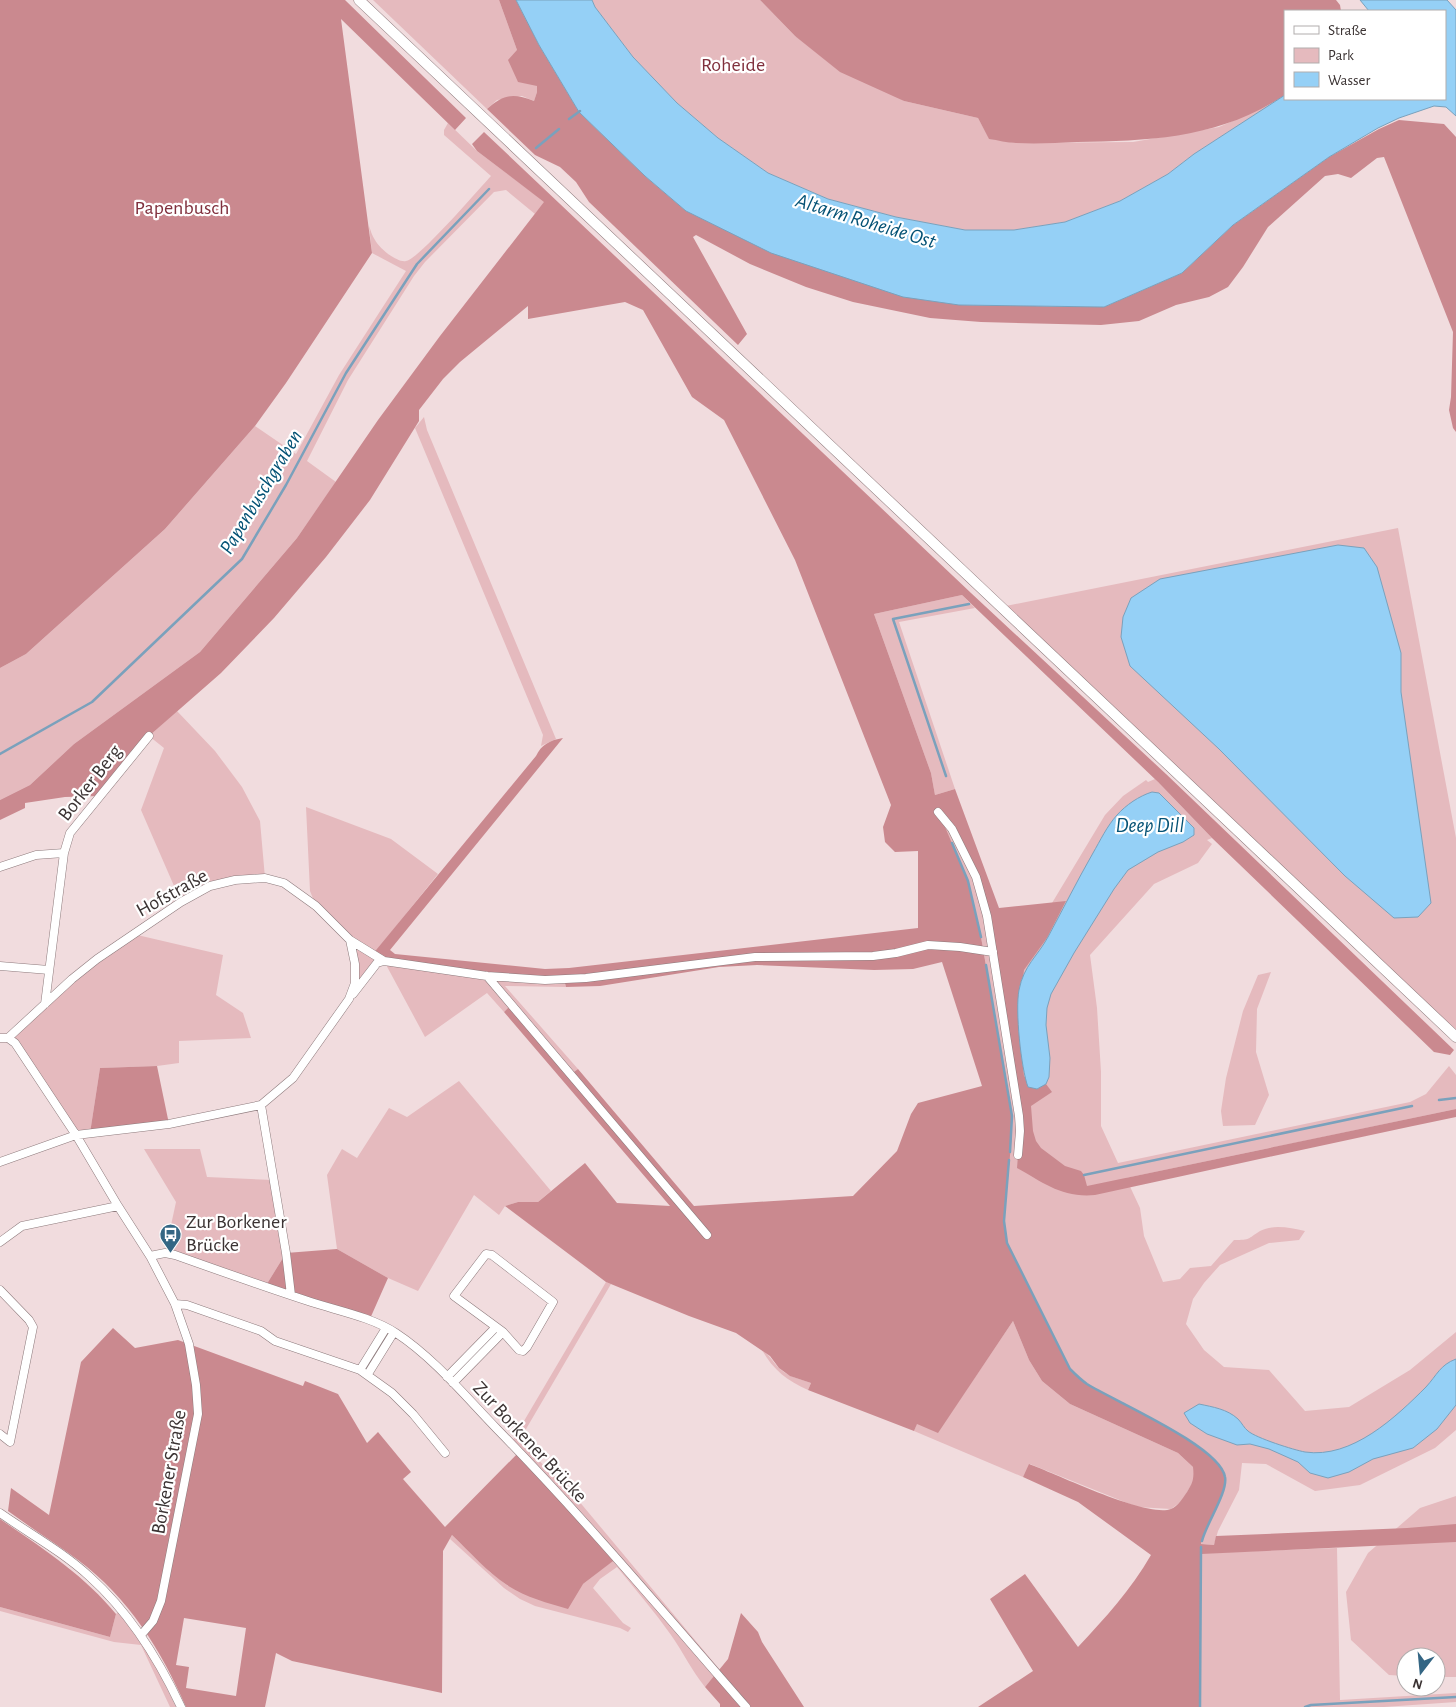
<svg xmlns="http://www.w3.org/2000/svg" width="1456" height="1707" font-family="'Alegreya Sans',sans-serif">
<rect width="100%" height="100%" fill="#f1dcde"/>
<path fill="#e5babe" d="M373 0H499L517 50 537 86V92L534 101 522 96 497 100 487 109Z
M592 0H760L795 36 904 101 978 118 989 138 1014 143 1133 142 1219 127 1273 103 1194 154 1168 174 1120 201 1065 222 1014 230H965L896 217 828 199 768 173 718 138 677 103 633 57 595 7Z
M448 123 477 151 545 202 535 214 506 190 494 192 425 262 414 276 348 380 307 461 336 482 297 538 200 652 74 744 30 785 0 800V668L26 654 165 529 255 426 296 454 339 375 406 271 372 253 369 226C371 231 372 236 375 240 379 248 397 263 406 261 418 260 479 189 491 176L444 135V130Z
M424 417 427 430 556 739 541 746 543 735 415 428Z
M1398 528 1456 838V1038L1001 607Z
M962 595 975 608 899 622 955 789 935 795 931 773 874 614Z
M177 711 215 751 242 787 260 821 265 878 210 886 181 902 141 810 164 748 149 736Z
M1155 779 1212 838 1207 840 1212 844 1198 863 1154 884 1090 955 1097 1008 1101 1072V1126L1118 1163 1410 1102 1426 1094 1449 1066 1456 1075V1109L1126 1178 1140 1208 1144 1236 1163 1282 1180 1279 1190 1268 1211 1266 1234 1240C1251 1240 1247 1239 1260 1231 1274 1224 1290 1228 1305 1231L1299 1240 1269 1243 1220 1265 1204 1283 1193 1299 1186 1324 1204 1350 1224 1367 1269 1370 1305 1411 1349 1407 1410 1370 1456 1332V1430L1435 1448 1360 1485 1315 1491 1266 1464 1242 1463 1239 1490 1218 1531 1214 1545 1201 1544 1224 1488 1225 1476 1085 1396 1012 1298 988 1170 1001 1051 981 937 968 881 938 812 976 877 987 916 1052 903 1105 815 1123 796 1146 780 1148 782Z
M306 807 391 839 438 874 373 955 564 979 566 987 505 986 578 1069 571 1074 511 1006 504 1012 487 993 425 1037 384 961 377 963 349 999 355 983 350 941 316 906 310 891Z
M133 934 223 955 216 995 243 1013 251 1038 179 1041V1063L157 1066 100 1068 90 1133 76 1135 8 1038 72 979Z
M1271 972 1257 1009 1256 1052 1269 1095 1255 1125 1223 1126 1221 1111 1226 1078 1243 1011 1258 975Z
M459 1081 551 1191 538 1202H518L505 1206 499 1215 474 1195 418 1291 388 1278 337 1249 327 1175 342 1149 357 1158 389 1108 407 1117Z
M144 1149H200L207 1177 273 1180 286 1253 265 1287 165 1253 176 1202Z
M606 1282 611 1284 519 1441 573 1494 720 1670 705 1687C692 1671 683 1652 671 1635 654 1611 635 1589 617 1567L600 1579 593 1588 623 1623 631 1628 628 1632 620 1628 535 1606 520 1599 504 1588 450 1539 452 1535 490 1572 508 1586 583 1584 616 1558 511 1443Z
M1013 1321 1029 1360 1042 1381 1070 1404 1178 1453 1193 1467 1194 1480 1182 1501 1171 1509 1137 1507 1030 1464 1023 1477 914 1431 917 1423 938 1432Z
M762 1350C770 1355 772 1361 778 1367 786 1376 800 1379 811 1383L808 1390C788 1381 773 1370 762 1350Z
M1456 1496V1677H1436V1657H1406V1676L1389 1675 1351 1640 1346 1592 1368 1553 1420 1508Z
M1337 1548 1340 1700 1456 1693V1702L1384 1707H1200L1201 1553Z
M0 1607 110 1637 116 1614 119 1612 150 1654 176 1707H170L141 1645 114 1642 0 1611Z"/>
<path fill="#ca898f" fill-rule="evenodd" d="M0 0H345L466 118 455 130 341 19 372 253 286 383 255 426 165 529 26 654 0 668Z
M499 0H516L539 45 579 112 645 176 686 211 959 305 1104 307 1182 273 1233 225 1329 157 1379 129 1399 120 1444 124 1456 137V432L1453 428 1449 410 1451 397 1453 332 1384 157 1377 158 1351 178 1338 174 1325 176 1268 227 1243 267 1228 287 1209 297 1176 305 1139 321 1101 325 981 322 930 318 853 302 806 287 750 264 696 235 693 237 747 334 738 345 589 202 576 182 560 167 535 155 487 109C504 94 513 93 534 101L537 92V86L518 82 508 60 517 50Z
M760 0H1336L1340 5 1341 11H1285V95C1220 138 1152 141 1077 142 1056 143 1036 144 1016 143 1007 143 998 140 989 139L978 118 904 101 840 72 795 36Z
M484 132 971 593 1166 774 1454 1050 1450 1055 1434 1052 1212 838 1158 782 962 595 874 614 931 773 935 795 955 789 999 908 1066 901 1047 938 1024 970 1018 1017 1024 1076 1037 1089 1046 1084 1052 1092 1031 1106 1033 1131 1036 1141 1041 1148 1065 1166 1081 1171 1084 1175 1087 1186 1456 1109V1117C1335 1142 1215 1169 1095 1195 1062 1198 1044 1183 1017 1168L1020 1131 993 952 975 877 940 815 968 881 981 937 1012 1116V1134L1004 1221 1007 1243 1070 1369C1075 1374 1081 1380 1087 1384 1114 1402 1220 1446 1225 1477 1228 1492 1204 1526 1201 1544L1214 1545 1216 1536 1407 1528 1456 1524V1542L1201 1554 1200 1707H978L1033 1671 990 1599 1025 1574 1078 1647C1105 1618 1131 1590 1151 1555L1078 1502 1023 1477 1029 1464C1057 1474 1146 1518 1171 1509 1178 1506 1183 1498 1187 1492 1193 1482 1194 1480 1193 1467L1178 1453 1070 1404 1042 1381 1029 1360 1013 1321 938 1433 917 1424 914 1431 808 1390 811 1383 790 1376 779 1368 770 1356 736 1333 689 1316 606 1282 505 1206 518 1202H538L585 1163 617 1203 670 1206 504 1012 511 1005 571 1074 578 1069 694 1206 853 1196 897 1151 911 1114 918 1103 982 1086 942 962 913 969 874 970 757 965 719 967 600 986 566 987 564 979 487 976 372 955 536 756C541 745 550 740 563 738L390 950 395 954 545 969 569 968 918 928V851L895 852 885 842 883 827 891 805 795 560 724 420 692 397 643 310 625 302 528 319V306L460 362 443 379 419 410V421L370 500 326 557 274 618 221 673 149 736 100 796 65 797 25 803V808L0 820V800L30 785 74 744 200 652 297 538 378 420 440 336 544 202 477 151 472 144Z
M157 1066 169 1124 90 1133 100 1068Z
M337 1249 388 1278 369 1321 265 1287 286 1253Z
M113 1328 135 1348 178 1340 303 1386 305 1381 338 1394 367 1443 378 1432 411 1472 403 1479 445 1527 519 1452 617 1558 583 1584 568 1609C548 1603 525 1597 507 1585 487 1572 470 1552 452 1535L443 1551 442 1693 292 1661 276 1653 265 1707H186C161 1650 129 1598 78 1560 55 1543 31 1528 8 1511L11 1488 49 1515 81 1362ZM184 1618 246 1628 236 1696 186 1688 189 1667 176 1665Z
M0 1519C41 1547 84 1575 116 1614L110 1637 0 1607Z
M741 1613 758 1632 762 1642 804 1707H720V1704L705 1687 728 1659Z"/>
<path fill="#95d0f6" stroke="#7aa1bc" d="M516 0H592L595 7 633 57 677 103 718 138 768 173 828 199 896 217 965 230H1014L1065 222 1120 201 1168 174 1194 154 1285 95V99H1445V11H1369L1360 0H1447L1456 10V116L1446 107 1434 106 1399 118 1378 128 1329 157 1233 225 1182 273 1104 307 959 305 903 297 771 253 686 211 645 176 579 112 539 45Z
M1338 545 1364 548 1377 567 1401 653V692L1431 903 1418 917 1394 918 1345 876 1219 749 1130 666 1121 637 1123 617 1131 598 1160 579Z
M1152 792 1159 793 1194 828V835L1183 842 1158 852 1128 870 1114 889 1074 953 1051 994 1047 1008 1046 1025 1050 1058 1049 1077 1046 1084 1037 1089 1028 1087C1021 1068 1015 1010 1019 990 1024 965 1037 957 1048 937 1063 909 1077 881 1093 853 1100 841 1107 826 1117 815 1126 805 1139 796 1152 792Z
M1456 1359V1405L1437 1429 1413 1448 1373 1459 1349 1472 1328 1478 1310 1473 1298 1462 1269 1449 1250 1444 1237 1445 1207 1434 1190 1423 1184 1413 1199 1404C1213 1407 1227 1409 1238 1419 1242 1423 1244 1428 1248 1431 1256 1438 1294 1450 1305 1452 1352 1459 1396 1417 1426 1387 1437 1375 1440 1365 1456 1359Z"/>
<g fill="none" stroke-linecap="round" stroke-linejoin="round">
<path stroke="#7aa1bc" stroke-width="2.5" d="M569 119 580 111
M536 148 559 129
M0 754 92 702 242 559 286 485 346 373 417 264 489 189
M946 776 893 619 969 604
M952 843 968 881 981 937
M986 965 1012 1116 1010 1152
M1439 1100 1456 1098
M1009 1160 1004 1221 1007 1243 1070 1369C1075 1374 1081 1380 1087 1384 1114 1401 1220 1446 1225 1477 1228 1492 1206 1524 1202 1541
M1084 1175 1412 1106
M1200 1707 1201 1547
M1305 1707 1311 1705 1456 1697"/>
<defs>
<path id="minor" d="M938 812 952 829 976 877 987 916 1019 1116 1020 1131 1018 1155
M0 867 36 855 64 853
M350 940 384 961 487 976 545 980 586 978 755 957 873 956 896 953 928 945 960 947 993 952
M0 966 49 970
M487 976 707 1235
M353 994 377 963 384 961
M45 1004 64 853 70 833 149 736
M0 1038H8L15 1043 76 1135 118 1206 150 1256 175 1304 189 1344 196 1385 198 1414 161 1601 153 1621 141 1635
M261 1105 286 1253 291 1295
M0 1162 76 1135 169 1124 261 1105 293 1078 349 999 355 983V964L350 940 316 906 284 883 265 878 235 880 210 886 181 902 97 959 72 979 8 1038
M0 1242 22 1226 118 1206
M486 1254 492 1255 553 1302 527 1347 523 1351 519 1350 503 1332 454 1296Z
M150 1256 165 1253 175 1255C220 1271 265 1287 311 1302 339 1311 371 1317 396 1333 434 1358 465 1396 497 1429 584 1518 664 1613 746 1707
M0 1290 29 1320 33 1327 10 1442 0 1434
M175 1304 187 1305 261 1331 275 1341 360 1370 392 1393 413 1414 445 1453
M360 1370 386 1328
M368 1374 394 1332
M447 1377 496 1327
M453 1383 503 1332
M0 1513C30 1534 63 1552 90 1577 130 1613 158 1658 181 1707"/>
<path id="major" d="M359 0 1456 1037"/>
</defs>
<use href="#minor" stroke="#8d7a7c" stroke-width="9"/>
<use href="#major" stroke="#8d7a7c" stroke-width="11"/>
<use href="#minor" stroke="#fff" stroke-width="8"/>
<use href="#major" stroke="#fff" stroke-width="10"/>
</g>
<defs>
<symbol id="bus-pin" viewBox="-11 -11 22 30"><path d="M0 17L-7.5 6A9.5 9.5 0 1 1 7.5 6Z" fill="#346684" stroke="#fff"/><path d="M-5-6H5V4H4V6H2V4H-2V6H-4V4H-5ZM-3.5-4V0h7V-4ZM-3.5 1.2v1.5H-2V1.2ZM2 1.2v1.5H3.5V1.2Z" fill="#fff"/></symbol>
</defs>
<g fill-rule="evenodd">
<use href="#bus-pin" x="158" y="1222" width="25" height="34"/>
</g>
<g text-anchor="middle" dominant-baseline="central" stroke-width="4.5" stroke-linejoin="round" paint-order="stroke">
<g font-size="20" fill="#80303d" stroke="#fff">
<text x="733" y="65">Roheide</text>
<text x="182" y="208">Papenbusch</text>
</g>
<g font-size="20" fill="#3b3333" stroke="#fff">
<text transform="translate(90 783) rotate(-52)">Borker Berg</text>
<text transform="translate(172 893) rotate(-29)">Hofstraße</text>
<text transform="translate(530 1442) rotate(47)">Zur Borkener Brücke</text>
<text transform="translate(169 1472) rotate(-80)">Borkener Straße</text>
</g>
<g font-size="20" fill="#3b3333" stroke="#fff" text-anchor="start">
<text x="186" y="1222">Zur Borkener<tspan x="186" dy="23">Brücke</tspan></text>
</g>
<g font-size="21" font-style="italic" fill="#045275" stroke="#fff">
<text transform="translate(866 221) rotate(17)">Altarm Roheide Ost</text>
<text transform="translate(261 492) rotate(-59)">Papenbuschgraben</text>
<text x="1150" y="825">Deep Dill</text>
</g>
</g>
<rect x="1284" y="10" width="162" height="90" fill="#ffffff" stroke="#b1adad"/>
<rect x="1294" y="26" width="25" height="8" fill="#ffffff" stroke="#b1adad"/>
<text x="1328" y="35" font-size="15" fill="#3b3333">Straße</text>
<rect x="1294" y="48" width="25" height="15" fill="#e5babe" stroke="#b1adad"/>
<text x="1328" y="60" font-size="15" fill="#3b3333">Park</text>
<rect x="1294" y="72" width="25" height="15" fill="#95d0f6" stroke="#b1adad"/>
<text x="1328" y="85" font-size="15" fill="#3b3333">Wasser</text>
<g transform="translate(1421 1672) rotate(196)"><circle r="24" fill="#ffffff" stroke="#b1adad"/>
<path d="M0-4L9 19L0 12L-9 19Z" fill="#346684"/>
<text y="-8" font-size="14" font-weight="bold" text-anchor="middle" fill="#3b3333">N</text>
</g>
</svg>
